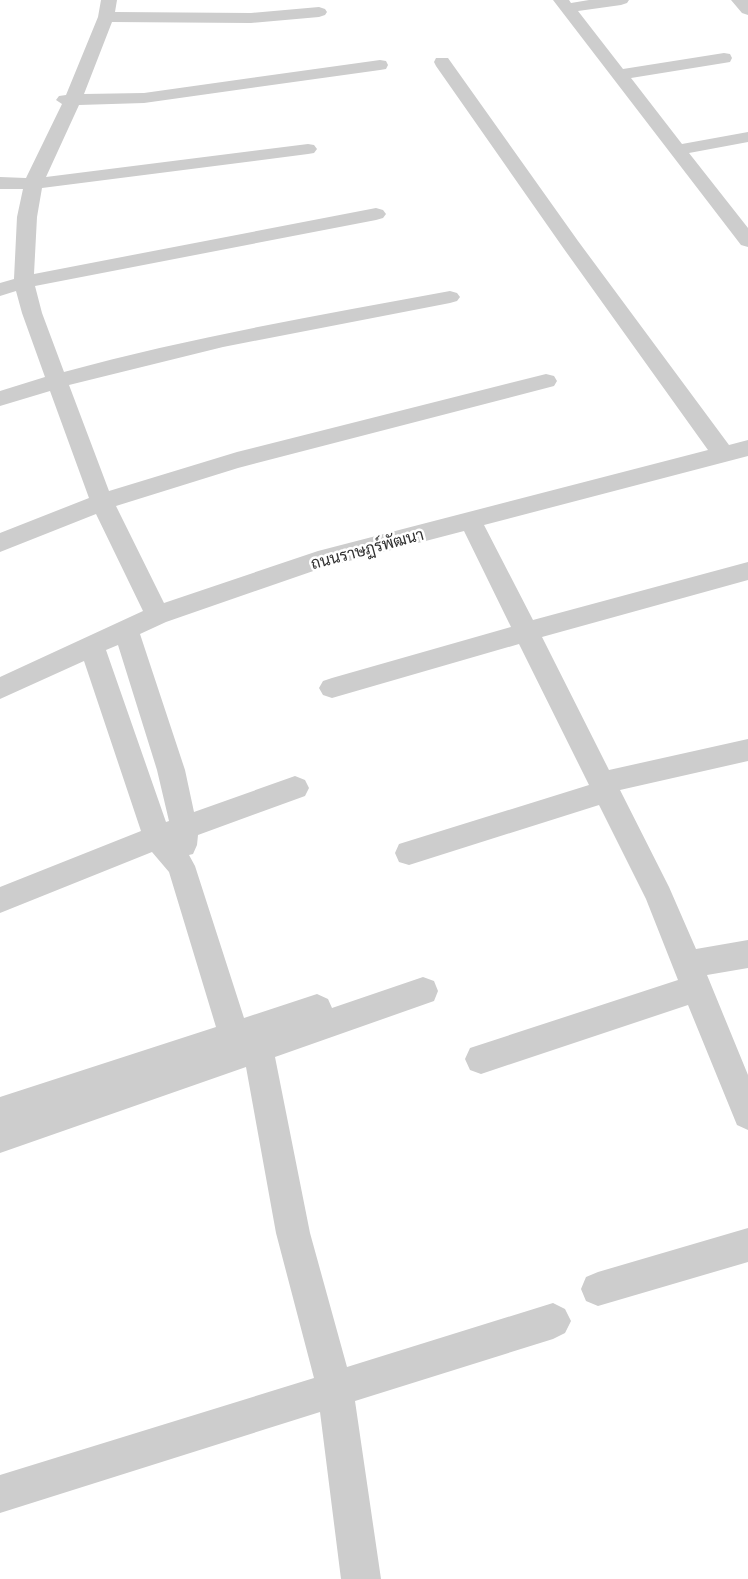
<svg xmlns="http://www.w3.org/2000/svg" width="748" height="1579" font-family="'Exo 2',Sarabun,sans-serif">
<rect width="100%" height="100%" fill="#fff"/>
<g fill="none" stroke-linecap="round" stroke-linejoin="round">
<path fill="#cdcdcd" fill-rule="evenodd" d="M101 0H117L115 12 251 13 319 7 325 9 327 12 325 15 319 17 251 23 112 22 84 94 144 93 380 60 386 61 388 65 386 69 380 70 144 103 79 105 46 177 308 144 314 145 317 149 314 153 308 154 42 188 37 217 34 274 376 208 383 210 386 214 383 218 376 220 35 286 42 313 64 372C191 337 321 315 450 291L457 293 460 297 457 301 450 303 223 347 69 385 109 491 237 452 546 374 554 376 557 381 554 386 238 468 116 506 164 603 318 551 708 450 564 249 436 66 434 62 436 58H448L578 241 729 445 748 440V456L484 525 533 620 748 562V580L542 637 609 770 748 739V761L620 790 669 887 696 949 748 940V968L707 975 748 1075V1130L737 1125 688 1005 481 1074 470 1070 465 1059 470 1048 678 980 646 899 599 805 409 865 399 862 395 853 399 844 589 785 519 644 332 698 323 695 319 688 323 681 332 678 511 627 464 531 322 568 166 622 140 634 185 770 194 812 295 776 305 780 309 788 305 796 198 835 197 845 193 854 189 855 195 866 244 1018 317 994 328 999 332 1008 423 977 434 981 438 991 434 1001 275 1057 310 1233 347 1367 553 1303 565 1309 571 1321 565 1333 553 1339 355 1401 381 1579H341L320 1412 0 1513V1475L314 1378 276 1233 246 1067 0 1153V1097L216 1027 169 872 152 852 0 913V887L141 831 84 661 0 699V677L143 611 96 514 0 552V533L89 498 50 391 0 406V391L45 377 22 313 16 291 0 296V283L14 279 17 217 23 189H0V177L26 178 62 104 56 100 59 96 66 95 98 17ZM118 645 157 770 169 821 166 822 106 650Z
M553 0H569L571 3 589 0H629L627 3 621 5 578 11 623 69 724 53 730 54 732 58 730 62 724 63 631 78 682 144 748 132V142L689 153 748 228V247L741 245Z
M731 0H748V15L742 13Z
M748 1228V1262L598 1306 586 1301 581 1289 586 1277 598 1272Z"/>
</g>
<g text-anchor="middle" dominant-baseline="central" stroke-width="5" stroke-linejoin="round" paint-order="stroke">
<g font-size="16" fill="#303030" stroke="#fff">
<text transform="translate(367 548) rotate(-15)">ถนนราษฏร์พัฒนา</text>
</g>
</g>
</svg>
